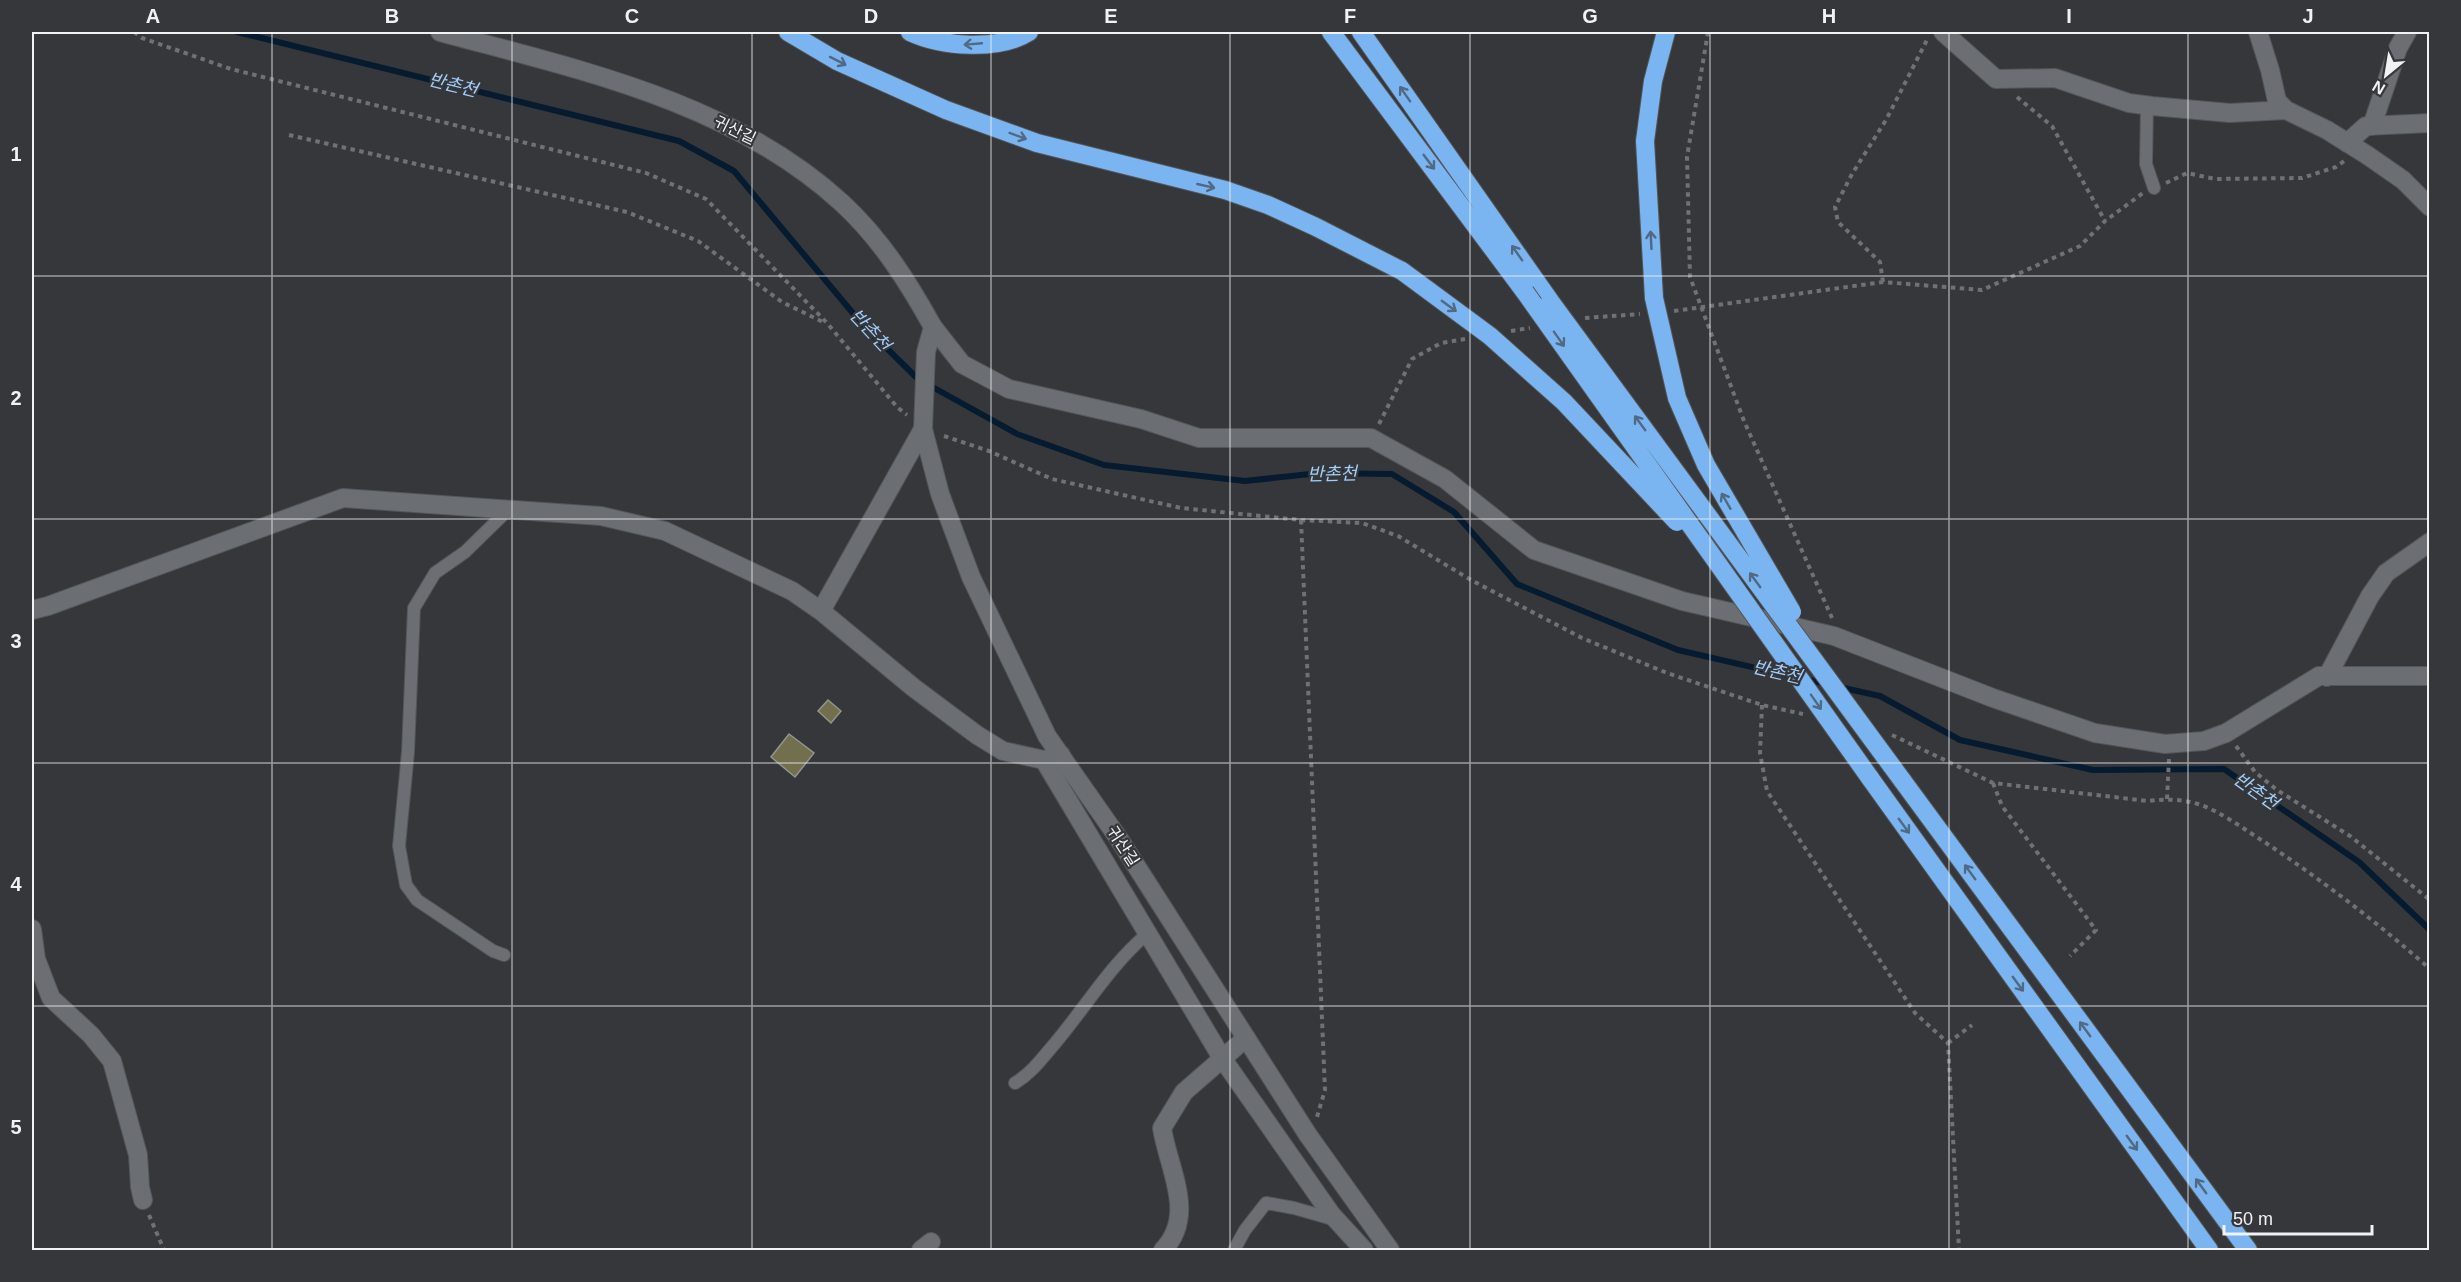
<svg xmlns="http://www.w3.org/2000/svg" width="2461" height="1282" font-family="Arial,'Noto Sans KR',sans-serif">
<rect width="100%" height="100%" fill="#35373a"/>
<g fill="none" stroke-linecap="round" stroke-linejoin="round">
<path stroke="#061b30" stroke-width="6" d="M237 32 679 141 734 171 862 324 918 379 1017 434 1104 465 1245 481 1320 473 1392 474 1454 512 1517 584 1678 650 1791 676
M1804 679 1827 684
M1839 687 1880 696 1960 740 2093 770 2224 769 2359 862 2430 930"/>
</g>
<path fill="#726f4e" stroke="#94948f" stroke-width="1.5" d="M828 700 841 711 831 723 818 711Z
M789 734 814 753 795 777 771 757Z"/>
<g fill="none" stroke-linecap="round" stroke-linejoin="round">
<defs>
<path id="lane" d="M2147 105 2146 164 2154 188
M504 955 493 951 417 900 406 885 399 846 408 752 414 608 435 573 465 552 508 510
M1015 1083C1030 1074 1040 1061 1051 1048 1084 1010 1109 966 1147 934
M1234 1250 1245 1230 1266 1203 1294 1208 1336 1220"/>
<path id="street" d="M1943 32 1996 79 2055 78 2129 103 2152 106 2230 113 2286 110
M2258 32 2270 70 2277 101 2286 110 2327 130 2367 155 2403 180 2430 207
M2372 126 2398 48 2407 32
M2347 143 2366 126 2430 123
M933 327 962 364 1009 389 1141 419 1199 438H1371L1445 479 1534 550 1682 601 1834 636 1993 698 2095 733 2165 744 2204 741 2226 733 2319 676H2430
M32 610 48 606 343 498 601 516 665 531 792 591 821 611 914 688 977 735 1003 751 1044 760 1061 755
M821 611 923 429
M2327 677 2370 596 2386 573 2430 542
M1044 760 1222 1058 1331 1214 1364 1250
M32 929 36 959 51 998 91 1035 112 1061 138 1155 140 1187 143 1200
M921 1250 931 1242
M1163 1250C1197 1215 1168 1168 1162 1128L1184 1092 1246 1038"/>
<path id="secondary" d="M440 32C580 70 732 102 842 203 881 239 908 282 933 327L926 352 923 429 940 494 971 577 1047 736 1119 839 1308 1135 1390 1250"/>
<path id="highway" d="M788 32 837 61 946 110 1037 143 1225 190 1268 205 1316 227 1402 271
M910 32C942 47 999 51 1029 32
M1331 32 1525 292
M1361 32 1550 301
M1654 298 1645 141 1653 81 1666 32
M1870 778 2209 1250
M1902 780 2248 1250"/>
</defs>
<use href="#lane" stroke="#535658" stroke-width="14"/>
<use href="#street" stroke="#535658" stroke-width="20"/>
<use href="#secondary" stroke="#535658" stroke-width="20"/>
<use href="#highway" stroke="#535658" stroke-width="20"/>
<path stroke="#6f7174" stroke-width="4" stroke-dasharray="4.5 4.5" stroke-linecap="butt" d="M134 32 142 38 231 69 646 173 706 199 827 323 897 407 907 415
M1708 32 1687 157 1690 277 1744 421 1832 618
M2017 97 2052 126 2105 221
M289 135 627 212 698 241 782 302 823 322
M2166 183 2187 173 2215 179 2302 178 2336 167 2344 161
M1883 282 1880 262 1838 222 1835 207 1852 174 1886 120 1927 40
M1674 311 1883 282 1982 290 2080 246 2105 221 2143 193
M1585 318 1640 314
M1511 331 1530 328
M1379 424 1412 359 1441 343 1465 339
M944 436 989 451 1052 479 1181 508 1301 520 1362 523 1398 536 1471 580 1582 638 1667 673 1762 705 1803 714
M1301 520 1325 1090 1317 1117
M1762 705 1760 753 1767 791 1915 1013 1948 1043 1959 1250
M1892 735 1993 783 2148 801C2165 799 2182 799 2198 804 2222 812 2245 830 2266 843 2323 881 2378 923 2430 969
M2236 746 2255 772 2277 790 2350 836 2430 900
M1993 783 2002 806 2096 930 2070 956
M2167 799 2169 759
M1948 1043 1972 1025
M149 1215 164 1250"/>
<use href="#lane" stroke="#6b6e72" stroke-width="12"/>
<use href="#street" stroke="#6b6e72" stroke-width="18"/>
<use href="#secondary" stroke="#6b6e72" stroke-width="18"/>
<use href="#highway" stroke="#7bb5f1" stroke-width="18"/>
<defs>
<path id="highway-bridge" d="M1402 271 1490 336 1564 402 1677 522
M1525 292 1870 778
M1654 298 1677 398 1706 465 1792 612
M1550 301 1902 780"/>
</defs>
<use href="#highway-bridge" stroke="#535658" stroke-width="20" stroke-linecap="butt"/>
<use href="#highway-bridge" stroke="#7bb5f1" stroke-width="18"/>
</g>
<defs><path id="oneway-shaft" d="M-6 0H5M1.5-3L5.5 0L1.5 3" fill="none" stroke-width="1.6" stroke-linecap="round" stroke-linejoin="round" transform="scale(1.5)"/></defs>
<g stroke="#516983">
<use href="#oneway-shaft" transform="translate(973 44) rotate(175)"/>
<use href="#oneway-shaft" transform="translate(838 61) rotate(27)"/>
<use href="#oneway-shaft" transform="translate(1405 94) rotate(-125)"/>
<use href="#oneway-shaft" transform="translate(1018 136) rotate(20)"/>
<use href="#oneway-shaft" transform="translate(1429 162) rotate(53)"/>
<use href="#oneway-shaft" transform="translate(1206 186) rotate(13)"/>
<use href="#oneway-shaft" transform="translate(1651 240) rotate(-93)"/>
<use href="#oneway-shaft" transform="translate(1517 253) rotate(-125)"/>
<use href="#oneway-shaft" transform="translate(1449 306) rotate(36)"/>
<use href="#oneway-shaft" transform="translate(1559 339) rotate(55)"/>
<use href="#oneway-shaft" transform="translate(1640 423) rotate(-126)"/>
<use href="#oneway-shaft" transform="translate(1726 501) rotate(-120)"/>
<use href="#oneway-shaft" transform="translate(1755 580) rotate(-126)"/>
<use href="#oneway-shaft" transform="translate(1816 702) rotate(55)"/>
<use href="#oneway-shaft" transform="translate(1904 826) rotate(54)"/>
<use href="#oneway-shaft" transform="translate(1970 872) rotate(-126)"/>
<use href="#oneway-shaft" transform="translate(2018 984) rotate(54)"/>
<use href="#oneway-shaft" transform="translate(2085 1029) rotate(-126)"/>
<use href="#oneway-shaft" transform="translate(2132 1143) rotate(54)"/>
<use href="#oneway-shaft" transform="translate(2201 1186) rotate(-126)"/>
</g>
<path fill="none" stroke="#f1f2f4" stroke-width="1.5" stroke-opacity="0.55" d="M272 32V1250M512 32V1250M752 32V1250M991 32V1250M1230 32V1250M1470 32V1250M1710 32V1250M1949 32V1250M2188 32V1250M32 276H2430M32 519H2430M32 763H2430M32 1006H2430"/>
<g text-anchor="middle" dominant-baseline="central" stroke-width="4.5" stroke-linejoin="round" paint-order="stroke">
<g font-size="16" fill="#f1f2f4" stroke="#35373a">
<text transform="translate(735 130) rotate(26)">귀산길</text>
<text transform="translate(1123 846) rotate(57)">귀산길</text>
</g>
<g font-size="18" font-style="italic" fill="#a2cdfa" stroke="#35373a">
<text transform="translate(453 85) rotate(14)">반촌천</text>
<text transform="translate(870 330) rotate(47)">반촌천</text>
<text transform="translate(1332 474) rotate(-1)">반촌천</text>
<text transform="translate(1777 672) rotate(13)">반촌천</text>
<text transform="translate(2256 791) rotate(35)">반촌천</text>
</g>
</g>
<rect width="2461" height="1282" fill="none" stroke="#35373a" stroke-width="66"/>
<g transform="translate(2386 75) rotate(210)" stroke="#35373a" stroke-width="4.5" paint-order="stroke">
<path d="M0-4.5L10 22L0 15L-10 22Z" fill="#f1f2f4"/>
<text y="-9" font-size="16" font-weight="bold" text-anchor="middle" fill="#f1f2f4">N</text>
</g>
<path d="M2224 1225v9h148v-9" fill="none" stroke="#f1f2f4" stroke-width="3"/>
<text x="2233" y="1225" font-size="18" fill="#f1f2f4" stroke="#35373a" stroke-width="4.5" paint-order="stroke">50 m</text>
<rect x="33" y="33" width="2395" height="1216" fill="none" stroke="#f1f2f4" stroke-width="2"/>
<g font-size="20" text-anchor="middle" font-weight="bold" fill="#f1f2f4">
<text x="153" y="23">A</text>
<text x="392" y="23">B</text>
<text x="632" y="23">C</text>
<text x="871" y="23">D</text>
<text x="1111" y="23">E</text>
<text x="1350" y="23">F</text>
<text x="1590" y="23">G</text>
<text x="1829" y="23">H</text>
<text x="2069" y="23">I</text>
<text x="2308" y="23">J</text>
<text x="16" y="161">1</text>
<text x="16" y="405">2</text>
<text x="16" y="648">3</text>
<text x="16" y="891">4</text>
<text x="16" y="1134">5</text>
</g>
</svg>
